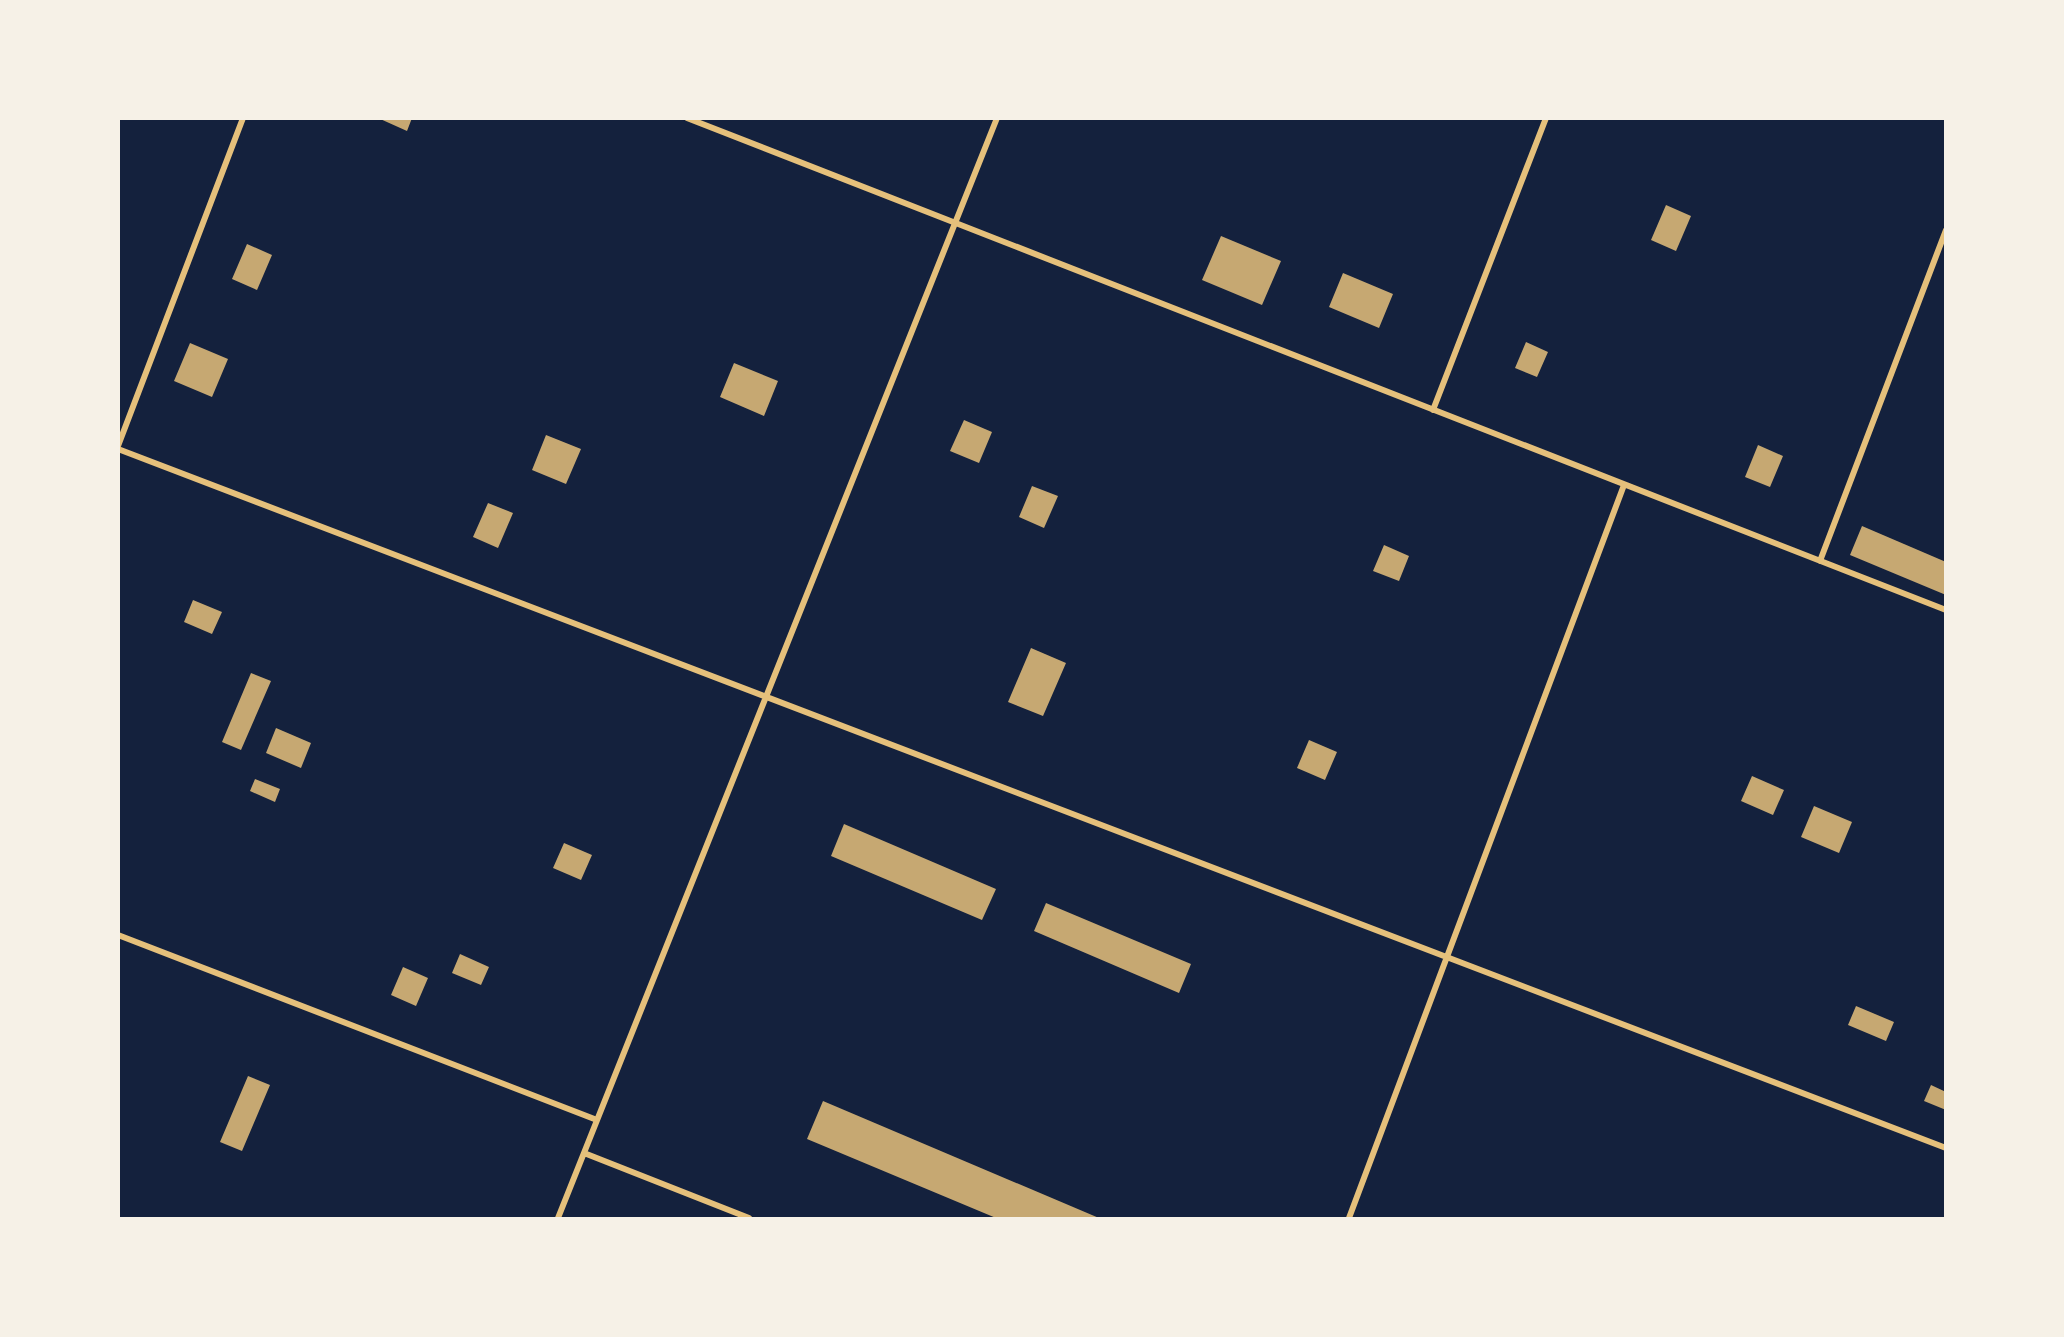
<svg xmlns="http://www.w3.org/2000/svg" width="2064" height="1337" font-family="Karla,sans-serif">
<rect width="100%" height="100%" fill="#14213d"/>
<path fill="#c6a872" d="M378 118H412L407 131Z
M1666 205 1691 216 1676 251 1651 240Z
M1221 236 1281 261 1262 305 1202 280Z
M247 244 272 255 257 290 232 279Z
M1343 273 1393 294 1379 328 1329 307Z
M1526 342 1548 352 1537 377 1515 368Z
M190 343 228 359 212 397 174 381Z
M734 363 778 381 764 416 720 397Z
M964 420 992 432 979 463 950 451Z
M546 435 581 449 566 484 532 470Z
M1758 445 1783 456 1770 487 1745 477Z
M1032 486 1058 496 1044 528 1019 517Z
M488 503 513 513 498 548 473 537Z
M1862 526 1946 562V595L1850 555Z
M1384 545 1409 556 1399 581 1373 571Z
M193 600 222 612 212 634 184 622Z
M1031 648 1066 663 1043 716 1008 702Z
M251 673 271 681 241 750 222 742Z
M276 728 311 743 301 768 266 753Z
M1309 740 1337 752 1325 780 1297 768Z
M1752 776 1784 790 1773 815 1741 801Z
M255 779 280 789 275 802 250 791Z
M1814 806 1852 822 1839 853 1801 837Z
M844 824 996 889 982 920 831 856Z
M564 843 592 855 581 880 553 868Z
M1046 903 1191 964 1179 993 1034 931Z
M460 954 489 967 481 985 452 973Z
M403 967 428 978 416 1006 391 995Z
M1856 1006 1894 1022 1886 1041 1848 1025Z
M248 1076 270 1085 242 1151 220 1142Z
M1931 1085 1946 1092V1110L1924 1101Z
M823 1101 1099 1218H996L807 1139Z"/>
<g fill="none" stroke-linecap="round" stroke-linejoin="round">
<path stroke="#e5c07b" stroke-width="6" d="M687 118 1946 610
M1433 410 1546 118
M118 446 243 118
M118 449 1946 1148
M1820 561 1946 230
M118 935 597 1120
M584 1153 749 1218
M558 1218 997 118
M1349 1218 1624 485"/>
</g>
<rect width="2064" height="1337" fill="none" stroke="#f6f1e7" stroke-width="240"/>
</svg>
